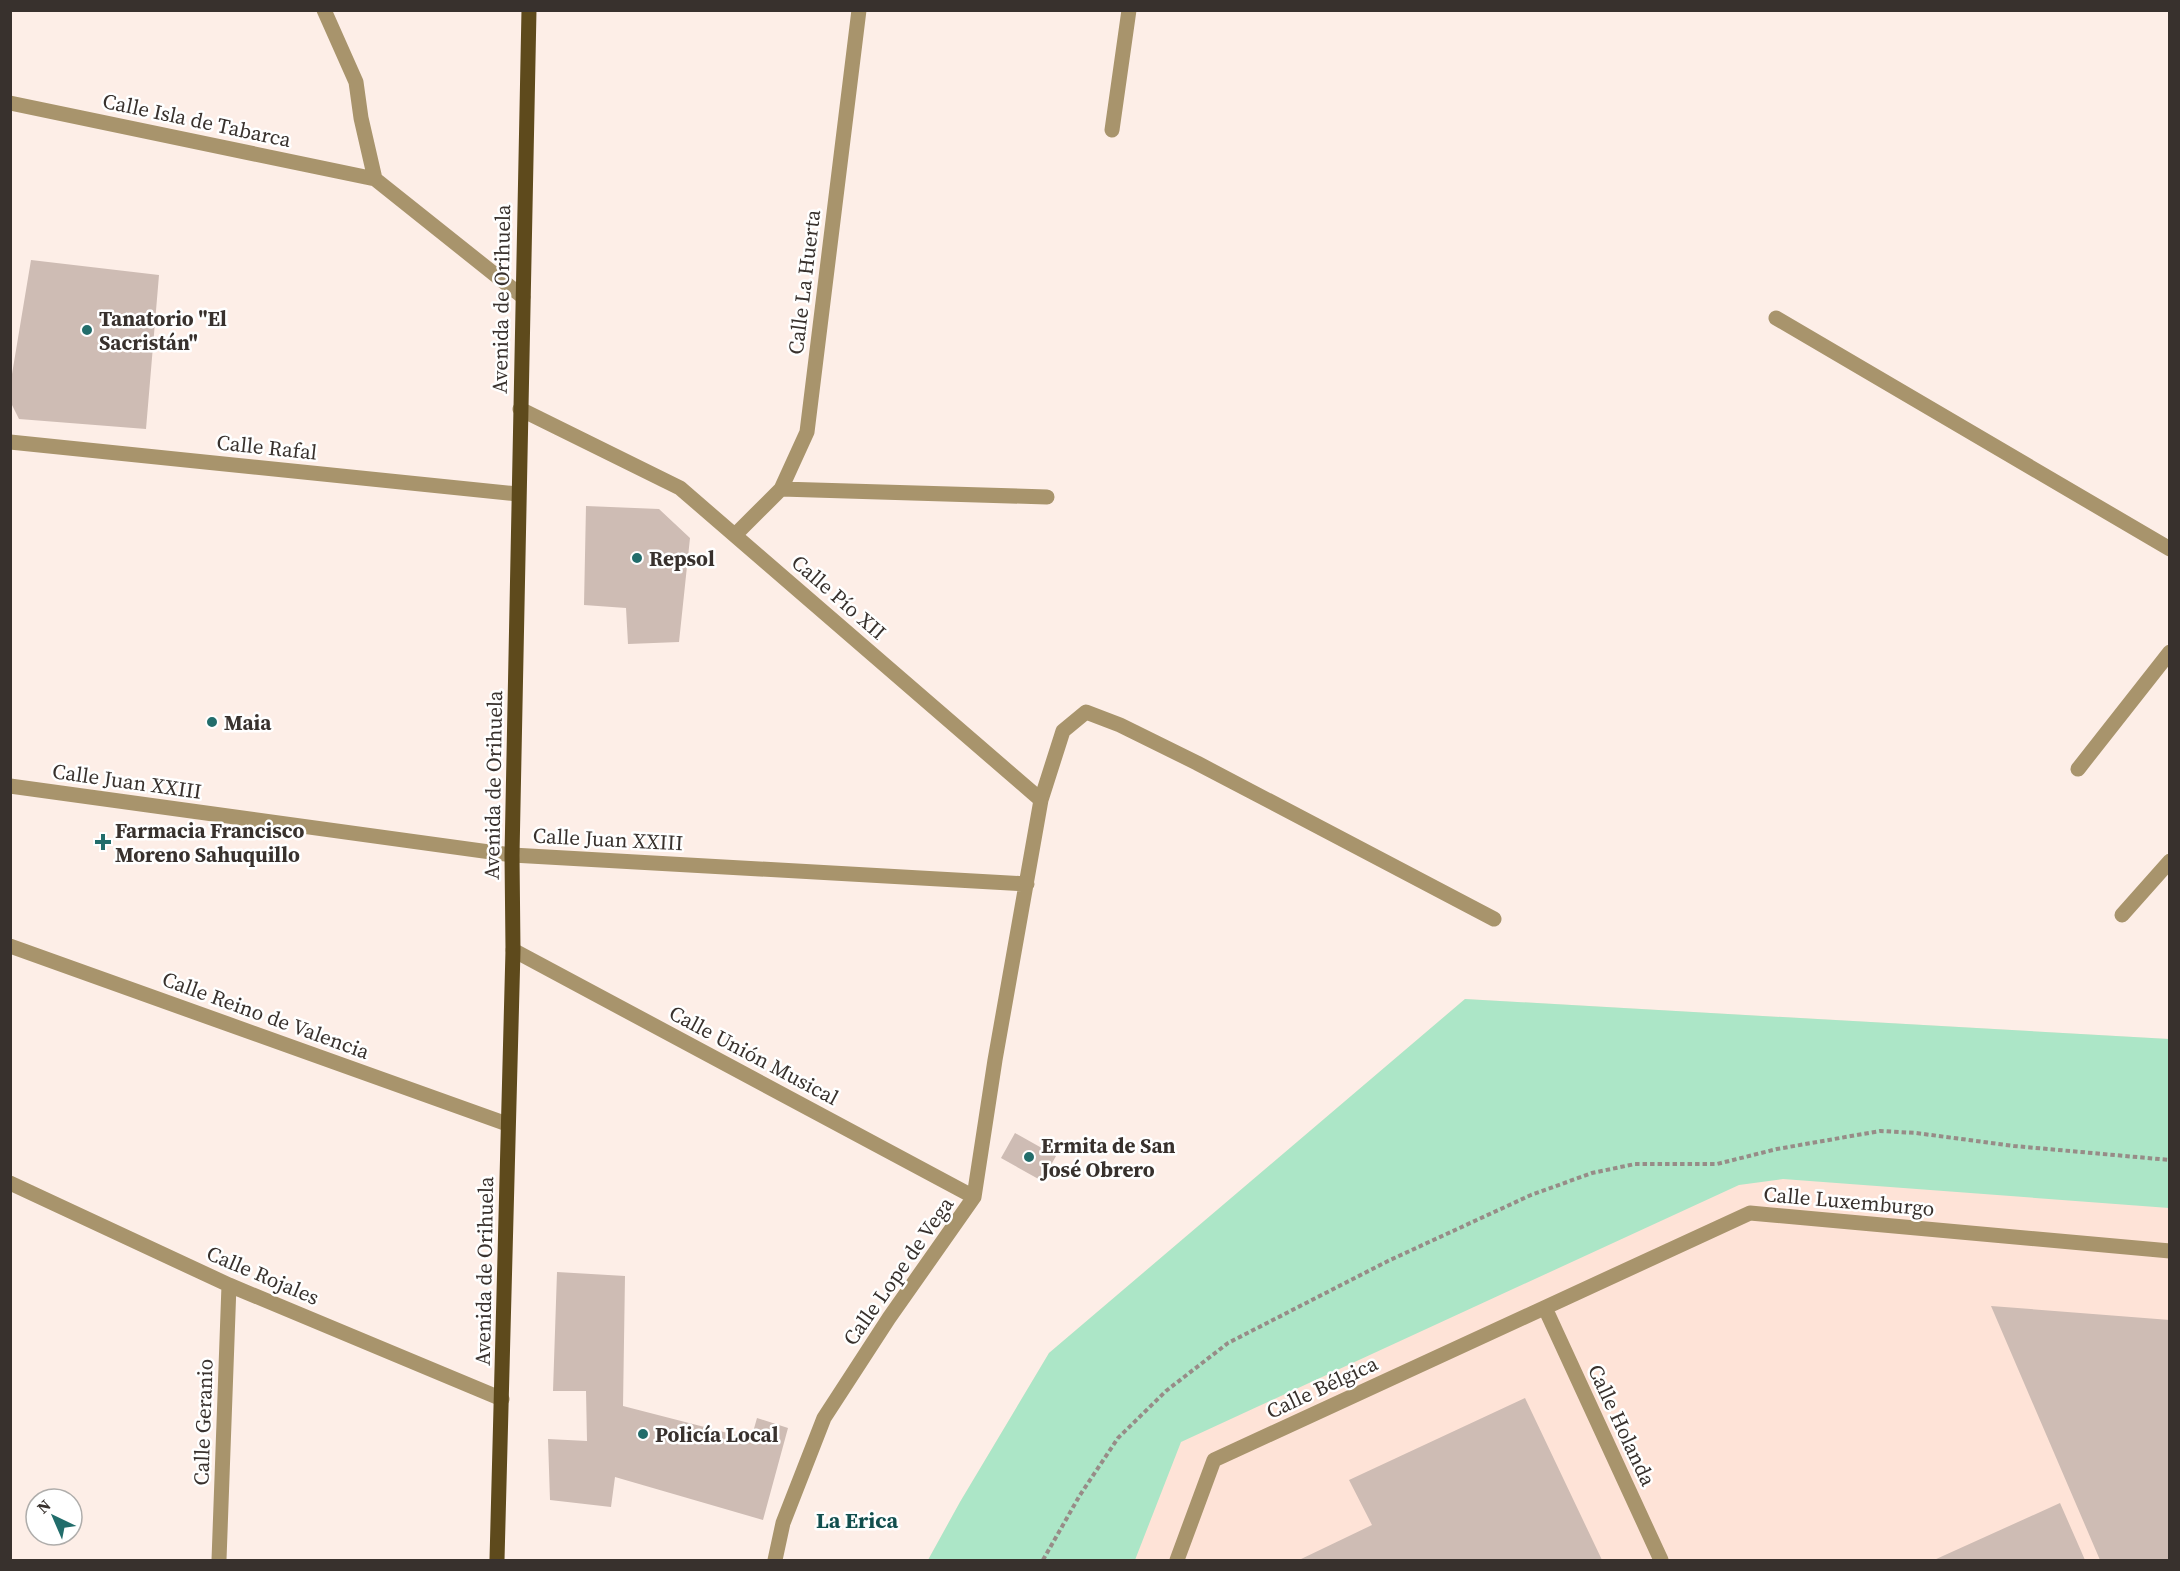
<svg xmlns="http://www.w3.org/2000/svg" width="2180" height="1571" font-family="'Source Serif 4',serif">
<rect width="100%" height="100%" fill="#fdeee7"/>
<path fill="#fee3d7" d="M1465 999 2169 1039V1560H928L960 1502 1049 1353Z"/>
<path fill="#ace6c7" d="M1465 999 2169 1039V1208L1783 1179 1739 1185 1181 1442 1135 1560H928L960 1502 1049 1353Z"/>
<path fill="#cebcb4" d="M31 260 159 275 146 429 19 419 10 401V386Z
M586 506 659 509 690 538 679 642 628 644 626 608 584 605Z
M1015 1133 1056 1156 1042 1181 1001 1158Z
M557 1272 625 1276 623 1406 751 1439 757 1418 788 1428 763 1520 615 1477 611 1507 550 1500 548 1439 587 1441 586 1391H553Z
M1991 1306 2170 1320V1560H2100Z
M1525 1398 1602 1560H1299L1372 1525 1349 1480Z
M2060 1503 2085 1560H1934Z"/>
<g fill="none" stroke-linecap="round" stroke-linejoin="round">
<path stroke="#978c87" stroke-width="4" stroke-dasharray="4.5 3" stroke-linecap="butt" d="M1043 1560 1080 1495 1118 1438 1166 1391 1228 1343 1388 1261 1531 1195 1592 1173 1635 1164H1717L1777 1149 1880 1131 1916 1133 2014 1146 2170 1160"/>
<path stroke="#a8946c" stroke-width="15" d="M324 10 356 82 361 118 375 179
M10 103 375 179 523 297
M1112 130 1129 10
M1776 318 2170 549
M520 409 680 488 1041 800 995 1060 974 1197 889 1318 824 1418 783 1523 775 1560
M10 442 518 494
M781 489 1047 497
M735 535 781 489 807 432 859 10
M2078 769 2170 652
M10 786 512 855 1027 884
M1041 800 1063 731 1086 712 1120 725 1197 763 1494 919
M2122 915 2170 861
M10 946 507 1124
M513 950 974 1197
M10 1183 229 1285 502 1399
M1545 1308 1661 1560
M219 1560 229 1285
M1177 1560 1214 1460 1750 1213 2170 1251"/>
<path stroke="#5e4a1c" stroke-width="15" d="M497 1560 513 950 512 855 529 10"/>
</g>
<g fill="#226d6b" stroke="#fff" stroke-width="2">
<circle cx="87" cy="330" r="6"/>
<circle cx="637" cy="558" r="6"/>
<circle cx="212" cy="722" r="6"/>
<path d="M100 833h6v6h6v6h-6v6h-6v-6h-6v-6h6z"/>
<circle cx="1029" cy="1157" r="6"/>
<circle cx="643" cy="1434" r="6"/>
</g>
<g text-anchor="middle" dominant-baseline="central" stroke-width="5" stroke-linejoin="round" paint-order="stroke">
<g font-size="21" fill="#38312d" stroke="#fff">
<text transform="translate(197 120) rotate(12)">Calle Isla de Tabarca</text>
<text transform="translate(804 282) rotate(-83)">Calle La Huerta</text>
<text transform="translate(501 299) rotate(-89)">Avenida de Orihuela</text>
<text transform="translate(267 447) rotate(6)">Calle Rafal</text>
<text transform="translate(839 597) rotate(41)">Calle Pío XII</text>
<text transform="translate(127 781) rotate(8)">Calle Juan XXIII</text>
<text transform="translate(493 785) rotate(-89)">Avenida de Orihuela</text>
<text transform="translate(608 839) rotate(3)">Calle Juan XXIII</text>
<text transform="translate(266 1015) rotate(20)">Calle Reino de Valencia</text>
<text transform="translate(754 1055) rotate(28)">Calle Unión Musical</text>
<text transform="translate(1849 1201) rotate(5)">Calle Luxemburgo</text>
<text transform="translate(484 1271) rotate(-89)">Avenida de Orihuela</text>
<text transform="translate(898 1271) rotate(-55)">Calle Lope de Vega</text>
<text transform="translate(263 1275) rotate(23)">Calle Rojales</text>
<text transform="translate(1322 1387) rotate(-25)">Calle Bélgica</text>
<text transform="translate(203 1422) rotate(-88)">Calle Geranio</text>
<text transform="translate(1622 1425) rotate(65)">Calle Holanda</text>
</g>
<g font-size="21" font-weight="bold" fill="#38312d" stroke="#fff" text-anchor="start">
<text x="99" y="318">Tanatorio "El<tspan x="99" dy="24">Sacristán"</tspan></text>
<text x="649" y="558">Repsol</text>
<text x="224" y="722">Maia</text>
<text x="115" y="830">Farmacia Francisco<tspan x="115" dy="24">Moreno Sahuquillo</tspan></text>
<text x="1041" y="1145">Ermita de San<tspan x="1041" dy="24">José Obrero</tspan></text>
<text x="655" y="1434">Policía Local</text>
</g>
<g font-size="22" font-weight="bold" fill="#124f4e" stroke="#fff">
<text x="857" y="1520">La Erica</text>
</g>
</g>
<rect width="2180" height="1571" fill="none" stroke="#38312d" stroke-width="24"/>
<g transform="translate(54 1517) rotate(316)"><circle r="28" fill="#ffffff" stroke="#afadab" stroke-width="1.5"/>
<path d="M0-4.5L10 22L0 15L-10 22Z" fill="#226d6b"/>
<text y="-9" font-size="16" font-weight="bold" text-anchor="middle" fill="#38312d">N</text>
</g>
</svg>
